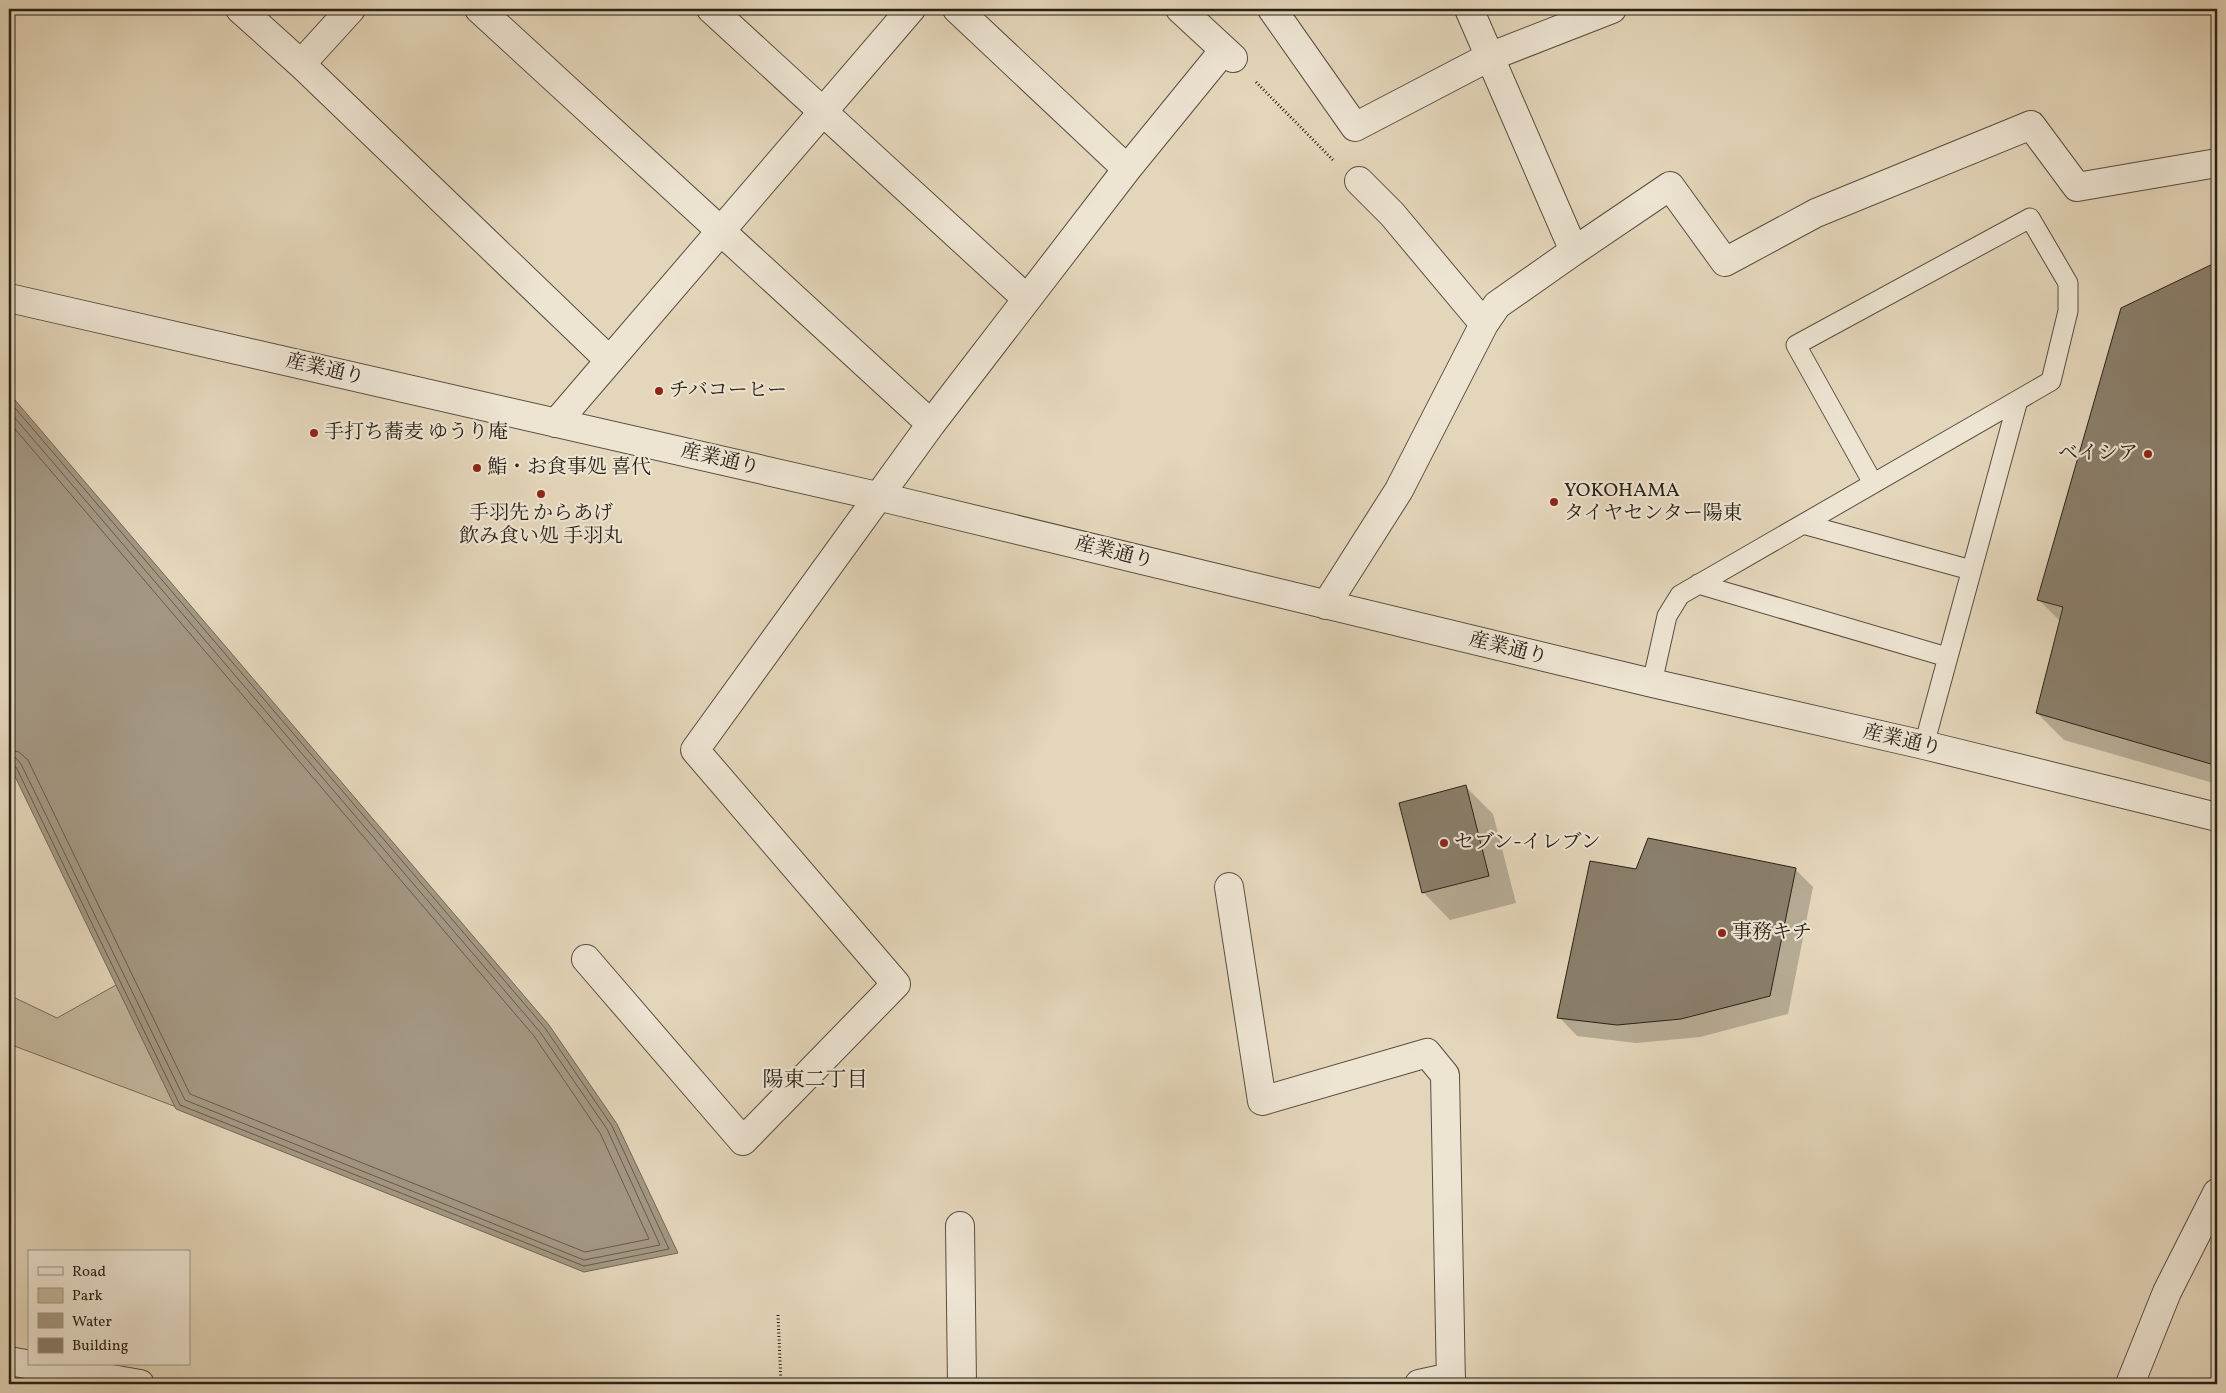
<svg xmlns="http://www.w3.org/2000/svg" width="2226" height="1393" font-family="Vollkorn,'Noto Serif JP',serif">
<rect width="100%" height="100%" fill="#e4d6ba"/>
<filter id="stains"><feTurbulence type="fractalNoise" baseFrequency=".004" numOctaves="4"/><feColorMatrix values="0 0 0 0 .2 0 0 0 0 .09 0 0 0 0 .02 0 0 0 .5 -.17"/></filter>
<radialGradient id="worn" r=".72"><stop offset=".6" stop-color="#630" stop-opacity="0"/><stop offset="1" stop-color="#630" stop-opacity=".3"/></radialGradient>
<path fill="#c4b79e" stroke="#766c5a" d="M116 985 179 1108 9 1044V995L57 1018Z"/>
<path fill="#a49883" stroke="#736858" d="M9 393 549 1025 617 1124 678 1253 584 1272 176 1109 9 764Z"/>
<path fill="#0003" d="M2217 263V784L2064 740 2037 713 2061 622 2039 600 2122 308Z
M1466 787 1493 814 1516 903 1450 920 1423 892Z
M1795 869 1813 887 1788 1014 1700 1037 1636 1043 1577 1036 1559 1017 1637 870Z"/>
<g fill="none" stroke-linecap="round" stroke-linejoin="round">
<path stroke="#665c4d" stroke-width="1" d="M9 401 545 1028 612 1126 669 1249 584 1266 180 1105 16 767 9 764
M9 411 540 1032 607 1129 660 1245 584 1260 185 1100 21 764 16 758 9 757
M9 422 534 1036 600 1133 649 1239 585 1252 190 1094 28 760 19 752 9 750"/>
</g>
<path fill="#8a7f6c" stroke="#292117" d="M2217 262V744L2211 764 2036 713 2063 607 2037 600 2121 308Z
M1466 785 1489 876 1422 893 1399 803Z
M1648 838 1796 868 1770 996 1681 1019 1617 1025 1557 1018 1590 861 1636 869Z"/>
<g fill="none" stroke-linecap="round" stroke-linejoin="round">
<defs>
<path id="service" d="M1803 524 1971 570
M1698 584 1947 657
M1652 683 1667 616 1680 595 2051 381 2068 311V283L2030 218 1796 345 1873 483
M1924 745 2018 400"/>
<path id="minor" d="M240 9 301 64 609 360
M479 9 931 424
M711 9 1027 299
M957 9 1127 169
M1180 9 1233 58
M1272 9 1355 127 1489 57 1612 9
M301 64 351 9
M1359 181 1392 214 1484 324
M1574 251 1670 186 1725 262 1816 213 2031 125 2077 187 2217 163
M556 423 911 9
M1326 605 1399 490 1484 324 1497 305 1574 251 1469 9
M1229 887 1262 1101 1427 1053 1445 1075 1451 1384
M586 959 743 1141 896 984 695 750 931 424 1127 169 1224 50
M960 1226 962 1384
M1419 1384 1451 1377
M2130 1384 2167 1292 2217 1193"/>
<path id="tertiary" d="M9 298 877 496 1652 683 1924 745 2217 817
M9 1361 140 1384"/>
</defs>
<use href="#service" stroke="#584e40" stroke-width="21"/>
<use href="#minor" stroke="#584e40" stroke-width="30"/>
<use href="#tertiary" stroke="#584e40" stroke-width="30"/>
<path stroke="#292117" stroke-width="3" stroke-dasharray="1 2.5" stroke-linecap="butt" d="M1256 82 1334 161
M778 1315 781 1384"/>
<use href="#service" stroke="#ede4d2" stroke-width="19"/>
<use href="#minor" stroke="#ede4d2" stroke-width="28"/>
<use href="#tertiary" stroke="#ede4d2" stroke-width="28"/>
</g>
<g fill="#8f2418" stroke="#ede4d2" stroke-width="2">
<circle cx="659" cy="391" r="5"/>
<circle cx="314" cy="433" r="5"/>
<circle cx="2148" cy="454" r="5"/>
<circle cx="477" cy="468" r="5"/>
<circle cx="541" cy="494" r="5"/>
<circle cx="1554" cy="502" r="5"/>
<circle cx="1444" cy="843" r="5"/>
<circle cx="1722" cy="933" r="5"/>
</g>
<g text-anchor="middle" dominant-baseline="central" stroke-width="4.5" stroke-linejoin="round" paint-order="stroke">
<g font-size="20" fill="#292117" stroke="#ede4d2">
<text transform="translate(325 370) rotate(13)">産業通り</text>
<text transform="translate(720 460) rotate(13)">産業通り</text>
<text transform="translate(1114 553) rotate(14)">産業通り</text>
<text transform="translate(1508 649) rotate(14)">産業通り</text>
<text transform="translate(1902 741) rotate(13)">産業通り</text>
</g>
<g font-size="20" fill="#292117" stroke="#ede4d2" text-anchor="start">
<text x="669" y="391">チバコーヒー</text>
<text x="324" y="433">手打ち蕎麦 ゆうり庵</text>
<text x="2138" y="454" text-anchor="end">ベイシア</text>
<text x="487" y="468">鮨・お食事処 喜代</text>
<text x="1564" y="491">YOKOHAMA<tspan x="1564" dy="23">タイヤセンター陽東</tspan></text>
<text x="541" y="514" text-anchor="middle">手羽先 からあげ<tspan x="541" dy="23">飲み食い処 手羽丸</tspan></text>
<text x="1454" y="843">セブン-イレブン</text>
<text x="1732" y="933">事務キチ</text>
</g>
<g font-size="21" fill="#292117" stroke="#ede4d2">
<text x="815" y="1080">陽東二丁目</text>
</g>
</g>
<rect width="2226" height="1393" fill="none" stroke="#e4d6ba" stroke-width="30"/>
<rect x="10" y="10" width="2206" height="1373" fill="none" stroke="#292117" stroke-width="2.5"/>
<rect x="15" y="15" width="2196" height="1363" fill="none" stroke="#292117"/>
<rect x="28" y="1250" width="162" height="115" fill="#ede4d2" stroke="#9f9687"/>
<rect x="38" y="1267" width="25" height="8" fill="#ede4d2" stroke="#9f9687"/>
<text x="72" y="1276" font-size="15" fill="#292117">Road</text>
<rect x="38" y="1288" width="25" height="15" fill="#c4b79e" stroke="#9f9687"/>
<text x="72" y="1300" font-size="15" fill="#292117">Park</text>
<rect x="38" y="1313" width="25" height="15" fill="#a49883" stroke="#9f9687"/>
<text x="72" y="1326" font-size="15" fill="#292117">Water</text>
<rect x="38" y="1338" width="25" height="15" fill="#8a7f6c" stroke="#9f9687"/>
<text x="72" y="1350" font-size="15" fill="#292117">Building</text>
<rect width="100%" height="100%" filter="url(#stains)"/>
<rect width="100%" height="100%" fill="url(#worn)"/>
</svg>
